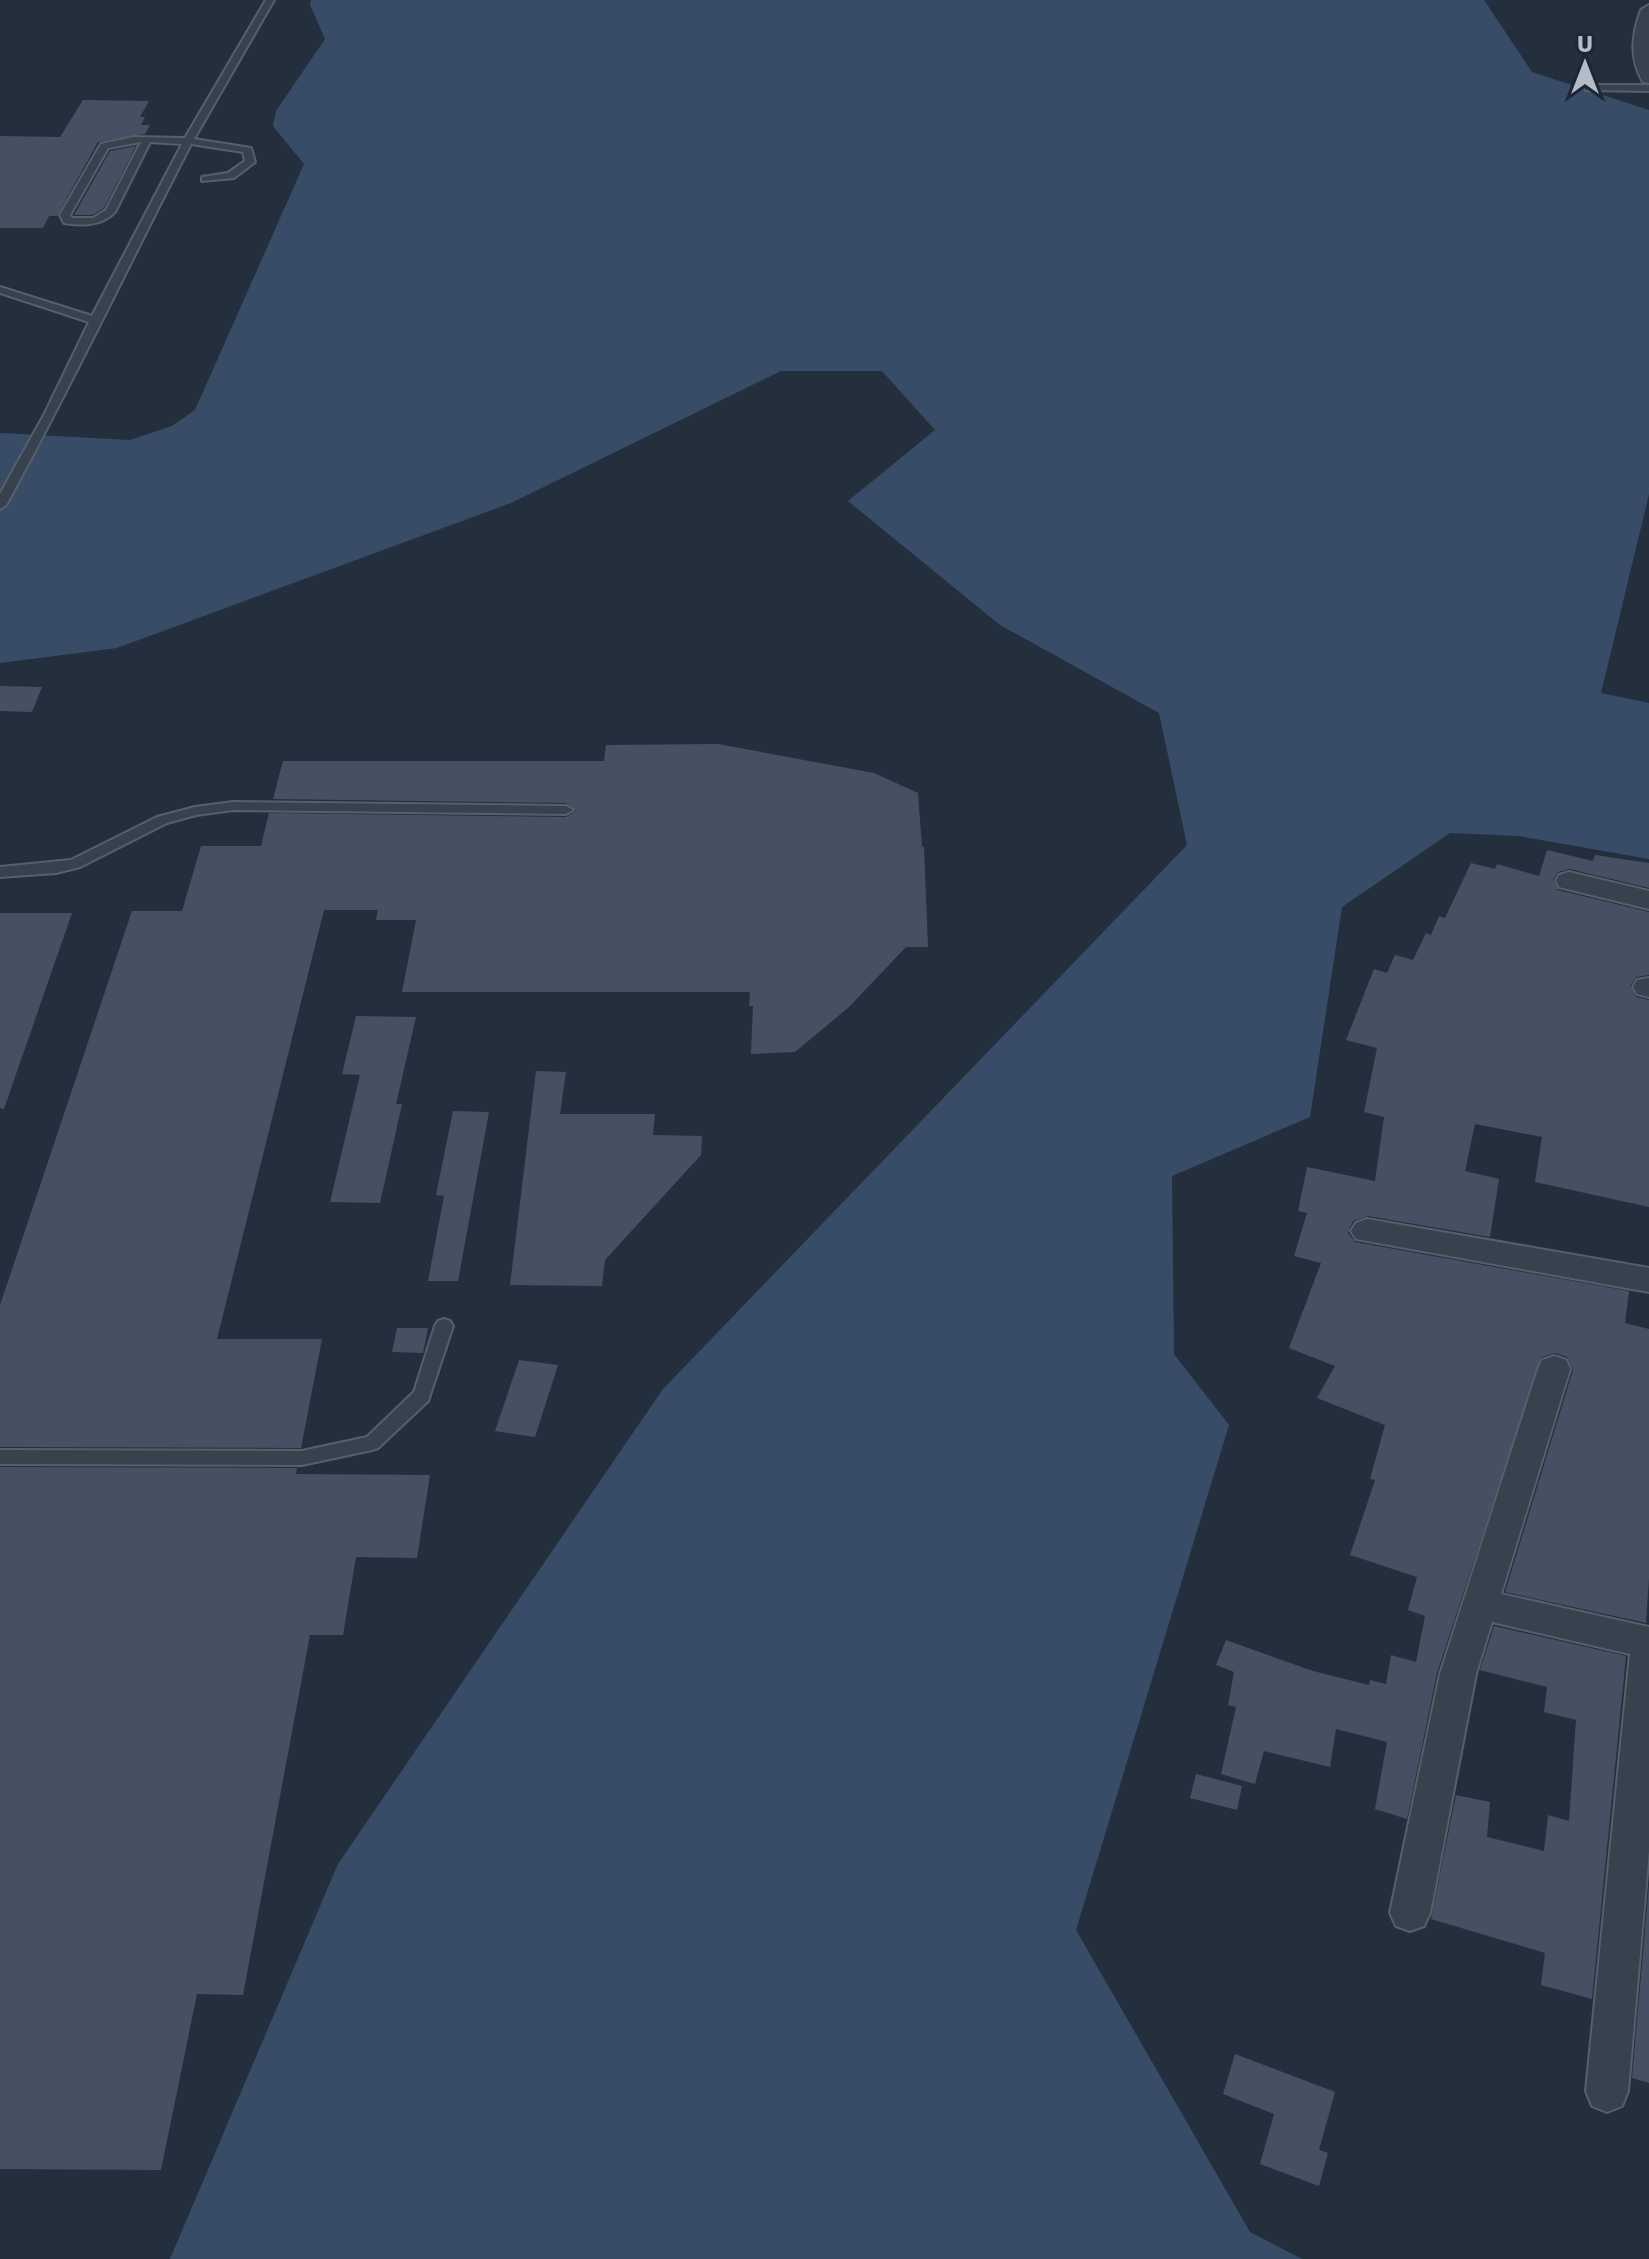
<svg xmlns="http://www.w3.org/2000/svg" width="1649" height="2259" font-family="Rubik,sans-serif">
<rect width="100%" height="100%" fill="#242f3e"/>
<path fill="#394c67" d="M311 0H1484L1532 72 1649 110V494L1601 693 1649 703V859L1519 836 1450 833 1342 907 1310 1117 1172 1176 1174 1354 1229 1425 1076 1930 1250 2232 1302 2259H170L338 1864 663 1389 1187 845 1159 713 1000 625 848 501 935 430 882 371H781L511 503 117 648 0 663V433L130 440 172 426 195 410 304 164 273 126 276 111 325 39 310 5Z"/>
<path fill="#455162" d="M83 100 149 101 140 117H145L141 125H150L145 134 98 142 57 216H49L43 228H0V136L60 137Z
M136 146 104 208 92 215H74L110 151Z
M0 686 42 687 32 712 0 711Z
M718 744 874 773 918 793 922 847H924L928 947H906L849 1007 795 1052 751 1054 753 1006H749L750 992H402L416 920H376L378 910H324L217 1339H322L301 1448 0 1447V1305L132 911H182L201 846H261L269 813 566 817 576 811 566 803 273 799 283 761H604L606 745Z
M1547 850 1593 861 1595 855 1649 863V888L1570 869 1558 872 1553 880 1558 890 1649 912V975L1636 977 1630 986 1636 997 1649 1000V1207L1535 1182 1542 1137 1475 1124 1465 1171 1499 1179 1490 1237 1368 1216 1353 1221 1348 1233 1355 1242 1629 1291 1625 1323 1649 1329V1578L1646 1623 1505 1592 1573 1370 1567 1357 1555 1353 1541 1357 1437 1673 1407 1819 1375 1809 1387 1742 1336 1729 1330 1767 1264 1751 1255 1784 1221 1774 1236 1707 1228 1705 1234 1672 1216 1665 1226 1640 1313 1671 1369 1685 1370 1680 1386 1684 1391 1655 1416 1662 1425 1616 1408 1610 1417 1577 1350 1555 1375 1480 1370 1479 1385 1425 1317 1398 1335 1366 1289 1348 1321 1263 1294 1256 1307 1213 1298 1211 1307 1167 1375 1181 1384 1117 1364 1112 1377 1048 1346 1040 1374 969 1387 973 1395 955 1413 960 1426 933 1431 935 1439 916 1445 918 1471 863 1495 869 1497 864 1539 876Z
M0 913H72L4 1109 0 1108Z
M356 1016 416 1017 396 1104H402L380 1203 330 1202 360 1075 342 1074Z
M536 1071 566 1072 560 1114H655L653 1135 702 1136 701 1155 605 1260 602 1286 510 1285Z
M453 1111 489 1112 458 1281H428L444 1196 436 1195Z
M397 1328H428L423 1353 392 1352Z
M519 1360 558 1365 535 1437 495 1431Z
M0 1467 297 1468 296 1474 430 1475 417 1558 356 1557 343 1635H310L243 1995 197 1994 161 2170 0 2169Z
M1494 1626 1626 1656 1592 1999 1541 1985 1545 1953 1431 1919 1456 1795 1490 1802 1487 1837 1544 1851 1548 1815 1569 1821 1576 1720 1544 1712 1547 1687 1480 1670Z
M1196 1774 1242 1786 1237 1810 1190 1798Z
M1649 1885V2083L1632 2078Z
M1235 2054 1335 2092 1319 2150 1328 2153 1319 2186 1260 2164 1274 2114 1223 2094Z"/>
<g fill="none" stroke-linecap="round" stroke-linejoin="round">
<defs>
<path id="lane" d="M266 0H274L194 139 251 148 255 162 234 178 202 181V177L228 173 245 161 243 152 191 144C129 264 71 387 6 505L0 509V494L44 415 89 322 0 293V287L92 316 182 144 150 142 115 212C101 226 83 226 64 223L60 215 101 144 134 137 185 138ZM141 142 106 210 93 218H72L70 215 108 148Z
M1589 85H1649V91L1586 90 1584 88Z
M233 802 566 806 573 810 566 814 233 810 196 815 167 823 80 867 56 873 0 877V867L71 860 157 817 195 807Z
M444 1319 450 1321 453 1326 428 1401 378 1448 372 1450 302 1465 0 1464V1450L302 1451 367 1437 414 1392 435 1326 438 1321Z"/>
<path id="street" d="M1649 5V83L1643 82C1629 58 1632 35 1641 10Z
M1569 872 1649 891V909L1559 887 1556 881 1559 875Z
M1649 978V997L1637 994 1633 987 1637 980Z
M1367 1219 1649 1268V1292L1356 1239 1351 1231 1356 1223Z
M1554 1356 1566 1360 1570 1369 1501 1594 1649 1627V1850L1628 2091 1622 2106 1607 2112 1592 2106 1586 2091 1630 1654 1492 1622 1476 1674 1430 1913 1424 1926 1410 1931 1396 1926 1390 1913 1440 1674 1538 1369 1542 1360Z"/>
</defs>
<use href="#lane" stroke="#565f6c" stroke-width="4"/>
<use href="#street" stroke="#565f6c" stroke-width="4"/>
<use href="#lane" fill="#38414e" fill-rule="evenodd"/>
<use href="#street" fill="#38414e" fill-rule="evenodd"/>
</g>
<g transform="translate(1585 64)" stroke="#1d2633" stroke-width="6" paint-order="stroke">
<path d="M0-6L14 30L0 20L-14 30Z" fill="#b4bcc9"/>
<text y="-12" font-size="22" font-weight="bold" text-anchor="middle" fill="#b4bcc9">U</text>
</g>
</svg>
